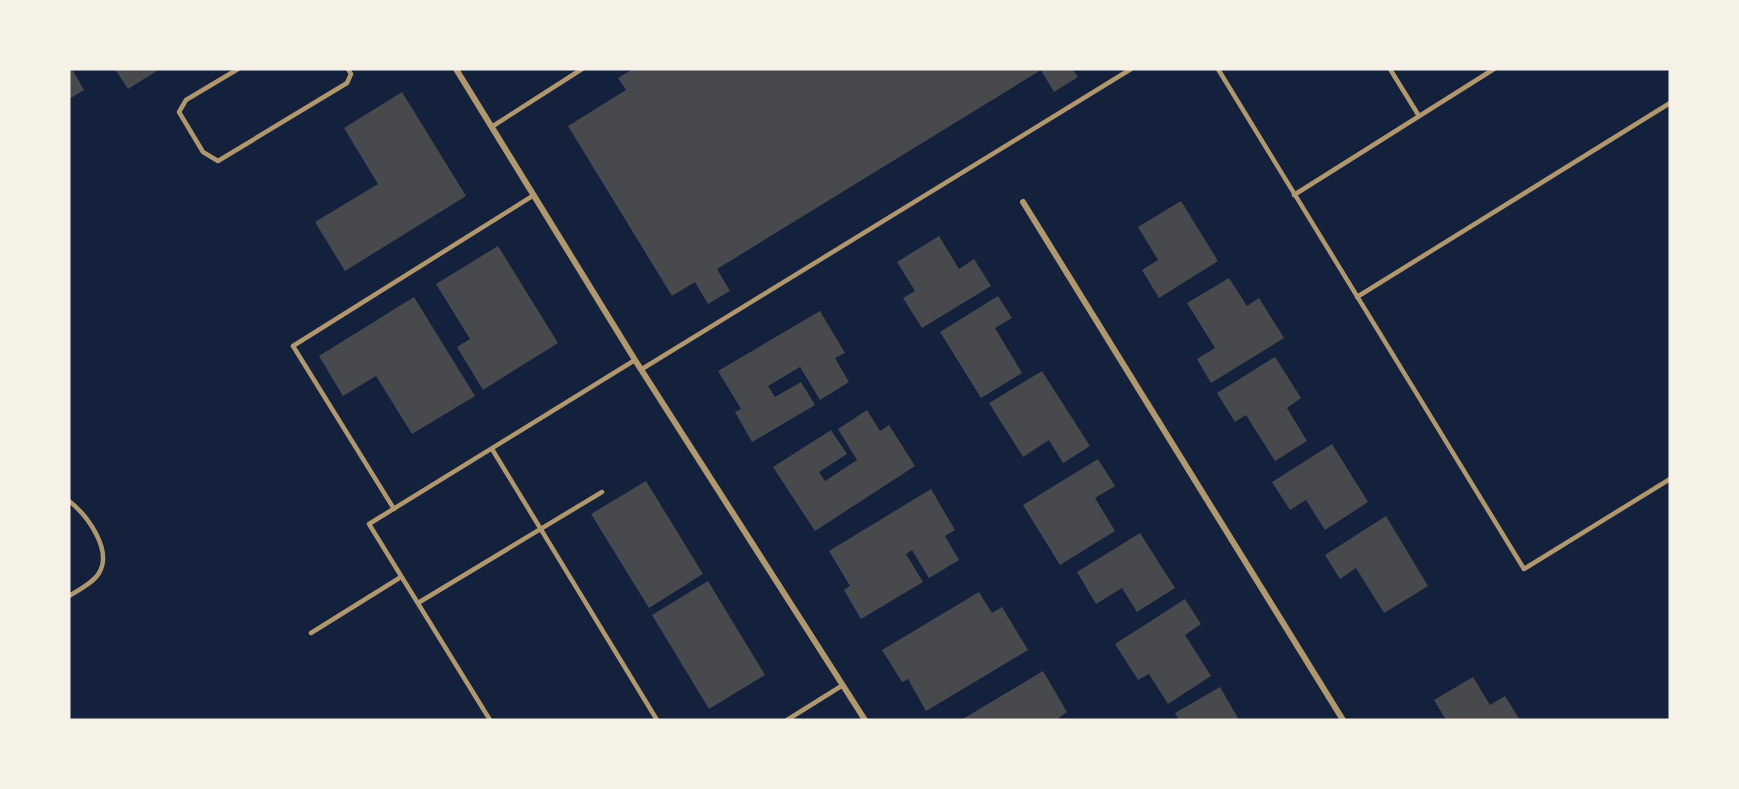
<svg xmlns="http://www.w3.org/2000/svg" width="1739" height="789" font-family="'Space Grotesk',sans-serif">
<rect width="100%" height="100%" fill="#14213d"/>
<path fill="#48494c" d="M69 69H72L84 90 69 99Z
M115 69H160L128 89Z
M633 69H1072L1078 77 1054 92 1041 70 717 269 730 291 708 304 695 282 672 296 568 126 626 90 618 78Z
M402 92 466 196 345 271 315 222 378 184 344 128Z
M1181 201 1218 261 1159 298 1142 270 1158 260 1138 227Z
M939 236 959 269 974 259 991 286 922 328 903 298 915 291 897 262Z
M498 246 558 343 483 390 457 347 470 339 436 284Z
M1229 278 1247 306 1259 298 1284 338 1211 383 1197 359 1215 348 1187 303Z
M998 296 1012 318 995 328 1022 373 981 398 940 332Z
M414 297 475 396 412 434 376 376 343 396 319 356Z
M820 311 845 353 835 358 849 382 820 400 800 367 768 386 775 397 801 382 815 405 752 442 735 412 741 409 718 371Z
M1275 357 1301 398 1287 408 1307 441 1275 461 1246 415 1235 422 1217 393Z
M1042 371 1090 446 1063 463 1049 440 1023 457 989 403Z
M867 410 880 431 889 425 915 466 815 531 773 467 831 430 847 454 819 472 825 481 857 460 838 429Z
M1332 444 1368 502 1325 530 1306 500 1290 510 1272 482Z
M1098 459 1115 486 1095 498 1115 531 1060 565 1023 505Z
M646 481 703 574 649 608 591 514Z
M931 489 955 530 945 536 959 560 929 578 912 550 906 554 923 582 861 619 844 590 850 586 829 551Z
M1386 516 1428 586 1384 613 1356 568 1340 579 1325 555Z
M1140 533 1175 588 1137 612 1122 588 1096 604 1077 572Z
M708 581 765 675 709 709 652 615Z
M979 592 992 613 1002 607 1028 650 926 711 908 679 902 682 882 650Z
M1185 599 1201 624 1185 635 1211 676 1168 704 1149 674 1138 680 1115 644Z
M1043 671 1067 712 1057 719 1058 720H961Z
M1473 677 1490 705 1505 696 1520 720H1446L1434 700Z
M1220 687 1239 720H1179L1175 713Z"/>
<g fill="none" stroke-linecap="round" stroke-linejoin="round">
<path stroke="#b1986c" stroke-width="4.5" d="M238 69 186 100 179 112 203 152 218 161 347 83 351 74 348 69
M1218 69 1524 569 1670 479
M1390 69 1419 116
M493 126 582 69
M1294 195 1494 69
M1357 297 1670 103
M642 369 1131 69
M492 449 657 720
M69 501C87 515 113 550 99 573 93 583 79 590 69 596
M394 509 293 346 534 195
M418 603 602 492
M311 633 401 577
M490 720 369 524 635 360
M787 720 843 685"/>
<path stroke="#b1986c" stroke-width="6" d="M456 69 635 360 865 720
M1023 202 1343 720"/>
</g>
<rect width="1739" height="789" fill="none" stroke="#f6f1e7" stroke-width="141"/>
</svg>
